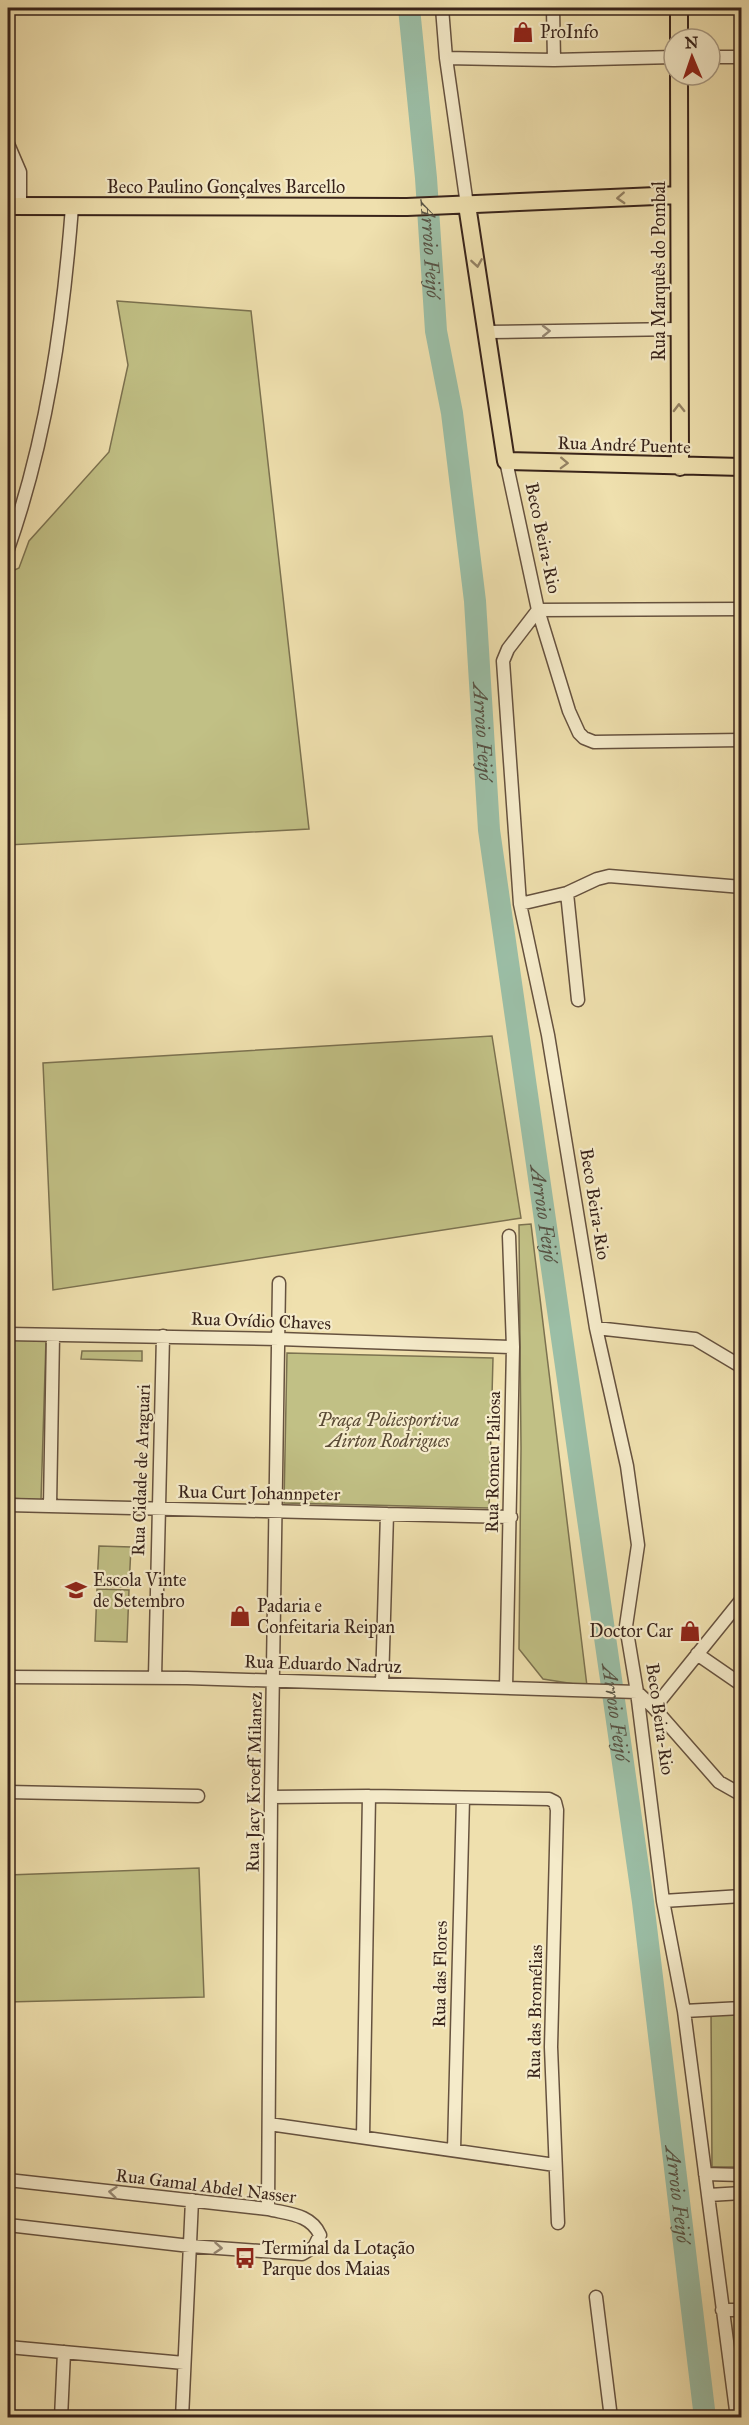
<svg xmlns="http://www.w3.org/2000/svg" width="749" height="2425" font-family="'IM FELL Great Primer',serif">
<rect width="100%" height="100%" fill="#efe0ae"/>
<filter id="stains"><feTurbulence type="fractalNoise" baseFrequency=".00333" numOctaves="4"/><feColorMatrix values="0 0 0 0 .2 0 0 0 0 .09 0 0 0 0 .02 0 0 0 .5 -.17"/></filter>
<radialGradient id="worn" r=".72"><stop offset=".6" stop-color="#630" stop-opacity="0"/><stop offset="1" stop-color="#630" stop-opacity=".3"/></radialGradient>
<path fill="#c1c085" stroke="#7c7250" stroke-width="1.5" d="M117 301 251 311 309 829 8 845V573L19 568 29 541 109 452 128 365Z
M492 1036 521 1218 53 1290 43 1063Z
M531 1224 587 1686 543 1679 519 1649 521 1448 519 1225Z
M9 1338 46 1340 41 1500 8 1498Z
M82 1351H142V1361L81 1359Z
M287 1353 493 1358 489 1508 284 1503Z
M99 1546 131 1547 129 1587 97 1586Z
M97 1589 129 1590 127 1642 95 1641Z
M199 1868 204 1997 8 2002V1875Z
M711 2011H741V2167H712Z"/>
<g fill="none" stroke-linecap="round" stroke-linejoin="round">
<path stroke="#9bbea6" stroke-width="22" id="s1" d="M409 8 426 178 436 331 452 413 475 601 489 830 643 1902 705 2418"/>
<defs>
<path id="minor" d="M442 8 446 58 467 205
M553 8 554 60
M710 57H742
M446 58 554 60 674 57
M8 144 20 172V207
M487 332 678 329
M506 461 538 610 569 711 579 733 584 738 594 742 742 740
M8 549C47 438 63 323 72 207
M538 610 508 649 503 661 520 904 548 1035 596 1328 627 1466 638 1545 626 1626 637 1692 663 1901 684 2011 737 2418
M538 610 742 609
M567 893 578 1000
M520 904 567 893 597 879 609 876 742 887
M596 1328 695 1339 742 1367
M8 1334 279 1339 513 1347
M8 1505 511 1517
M50 1506 53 1336
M697 1654 742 1685
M8 1677 187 1678 637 1692
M155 1677 163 1336
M382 1684 387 1514
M506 1688 513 1347 509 1236
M637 1692 654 1708 719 1782 742 1795
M654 1708 742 1599
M8 1792 198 1796
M271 1797 369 1796 549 1799 555 1802 557 1810 551 2047 558 2223
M663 1901 742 1896
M684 2011 742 2008
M269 2124 555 2165
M363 2137 369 1796
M454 2150 463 1798
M705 2174 742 2175
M8 2180 268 2209C288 2214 311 2214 320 2235L314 2247 302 2254 190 2246 8 2225
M709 2195 742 2193
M268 2209 271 1797 279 1283
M596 2297 611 2418
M722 2310H742
M8 2347 184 2363
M61 2418 64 2352
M182 2418 192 2200"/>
<path id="major" d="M679 8V39
M679 75 680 467
M467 205 506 461 742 467
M8 206 407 207 679 195"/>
</defs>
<use href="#minor" stroke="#66523f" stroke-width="15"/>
<use href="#major" stroke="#38231a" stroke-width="20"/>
<use href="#minor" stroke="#f5ebca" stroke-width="12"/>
<use href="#major" stroke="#efe0ae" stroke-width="16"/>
</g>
<defs><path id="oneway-chevron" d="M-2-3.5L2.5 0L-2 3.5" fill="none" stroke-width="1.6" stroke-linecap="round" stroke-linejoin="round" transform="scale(1.5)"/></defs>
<g stroke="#948264">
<use href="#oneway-chevron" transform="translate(621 198) rotate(177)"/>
<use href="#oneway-chevron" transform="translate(477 263) rotate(81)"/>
<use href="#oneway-chevron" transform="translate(679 408) rotate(-91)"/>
<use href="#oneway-chevron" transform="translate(564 463) rotate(2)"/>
</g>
<g stroke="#968772">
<use href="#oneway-chevron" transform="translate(546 331) rotate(-1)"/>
<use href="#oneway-chevron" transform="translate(113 2192) rotate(-174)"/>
<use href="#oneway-chevron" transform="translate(218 2248) rotate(4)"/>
</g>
<defs>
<symbol id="shop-bare" viewBox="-9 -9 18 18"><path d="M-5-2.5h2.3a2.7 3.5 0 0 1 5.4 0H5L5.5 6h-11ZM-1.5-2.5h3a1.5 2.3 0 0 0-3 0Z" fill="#8f2418" stroke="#f5ebca" stroke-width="2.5" paint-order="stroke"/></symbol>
<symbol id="school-bare" viewBox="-9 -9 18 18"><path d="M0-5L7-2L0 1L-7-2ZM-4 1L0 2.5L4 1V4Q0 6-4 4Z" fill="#8f2418" stroke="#f5ebca" stroke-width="2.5" paint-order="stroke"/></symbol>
<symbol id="bus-bare" viewBox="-9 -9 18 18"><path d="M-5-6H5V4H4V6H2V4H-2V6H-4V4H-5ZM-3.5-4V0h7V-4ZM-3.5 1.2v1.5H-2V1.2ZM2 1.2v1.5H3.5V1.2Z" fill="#8f2418" stroke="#f5ebca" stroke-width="2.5" paint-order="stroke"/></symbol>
</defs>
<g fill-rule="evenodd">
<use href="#shop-bare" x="508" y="17" width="30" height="30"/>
<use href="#school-bare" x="61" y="1575" width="30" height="30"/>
<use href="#shop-bare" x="225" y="1601" width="30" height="30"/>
<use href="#shop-bare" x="675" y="1616" width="30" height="30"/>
<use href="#bus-bare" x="230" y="2243" width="30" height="30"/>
</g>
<g text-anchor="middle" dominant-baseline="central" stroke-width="4.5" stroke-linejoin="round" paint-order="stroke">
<g font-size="18" fill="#38231a" stroke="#f5ebca" text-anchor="start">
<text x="540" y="32">ProInfo</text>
<text x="93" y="1580">Escola Vinte<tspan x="93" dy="21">de Setembro</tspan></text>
<text x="257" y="1606">Padaria e<tspan x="257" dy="21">Confeitaria Reipan</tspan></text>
<text x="673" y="1631" text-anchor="end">Doctor Car</text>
<text x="262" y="2248">Terminal da Lotação<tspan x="262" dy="21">Parque dos Maias</tspan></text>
</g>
<g font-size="18" fill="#38231a" stroke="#f5ebca">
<text x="226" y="187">Beco Paulino Gonçalves Barcello</text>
<text transform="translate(659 271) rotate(-90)">Rua Marquês do Pombal</text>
<text transform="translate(624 445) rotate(2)">Rua André Puente</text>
<text transform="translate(543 538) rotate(78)">Beco Beira-Rio</text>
<text transform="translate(595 1204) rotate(81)">Beco Beira-Rio</text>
<text transform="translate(261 1321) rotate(2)">Rua Ovídio Chaves</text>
<text transform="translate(493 1462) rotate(-89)">Rua Romeu Paliosa</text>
<text transform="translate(141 1470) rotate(-88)">Rua Cidade de Araguari</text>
<text transform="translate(259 1493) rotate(1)">Rua Curt Johannpeter</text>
<text transform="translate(323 1664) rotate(2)">Rua Eduardo Nadruz</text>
<text transform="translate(660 1719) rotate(82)">Beco Beira-Rio</text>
<text transform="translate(254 1782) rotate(-89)">Rua Jacy Kroeff Milanez</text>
<text transform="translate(440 1974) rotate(-89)">Rua das Flores</text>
<text transform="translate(535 2012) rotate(-89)">Rua das Bromélias</text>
<text transform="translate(206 2186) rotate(7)">Rua Gamal Abdel Nasser</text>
</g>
<g font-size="18" font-style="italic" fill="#5a4a35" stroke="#f5ebca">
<text x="388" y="1420">Praça Poliesportiva<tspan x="388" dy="21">Airton Rodrigues</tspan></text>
</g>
<g font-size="20" font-style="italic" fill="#565244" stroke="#f5ebca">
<text stroke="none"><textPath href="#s1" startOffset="242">Arroio Feijó</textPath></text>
<text stroke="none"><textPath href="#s1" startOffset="728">Arroio Feijó</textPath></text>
<text stroke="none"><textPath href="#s1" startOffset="1214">Arroio Feijó</textPath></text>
<text stroke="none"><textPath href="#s1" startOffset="1718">Arroio Feijó</textPath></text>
<text stroke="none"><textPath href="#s1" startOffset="2204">Arroio Feijó</textPath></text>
</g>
</g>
<rect width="749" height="2425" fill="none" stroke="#efe0ae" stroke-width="30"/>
<rect x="9" y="9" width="731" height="2407" fill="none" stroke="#38231a" stroke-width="3"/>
<rect x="15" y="15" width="719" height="2395" fill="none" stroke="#38231a" stroke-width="1.5"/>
<g transform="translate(692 57) rotate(358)"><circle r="28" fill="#f5ebca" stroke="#a99b84" stroke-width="1.5"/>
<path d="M0-4.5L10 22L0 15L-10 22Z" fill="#8f2418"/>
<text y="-9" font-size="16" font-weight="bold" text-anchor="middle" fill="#38231a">N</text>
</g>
<rect width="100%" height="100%" filter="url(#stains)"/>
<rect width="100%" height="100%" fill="url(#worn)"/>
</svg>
